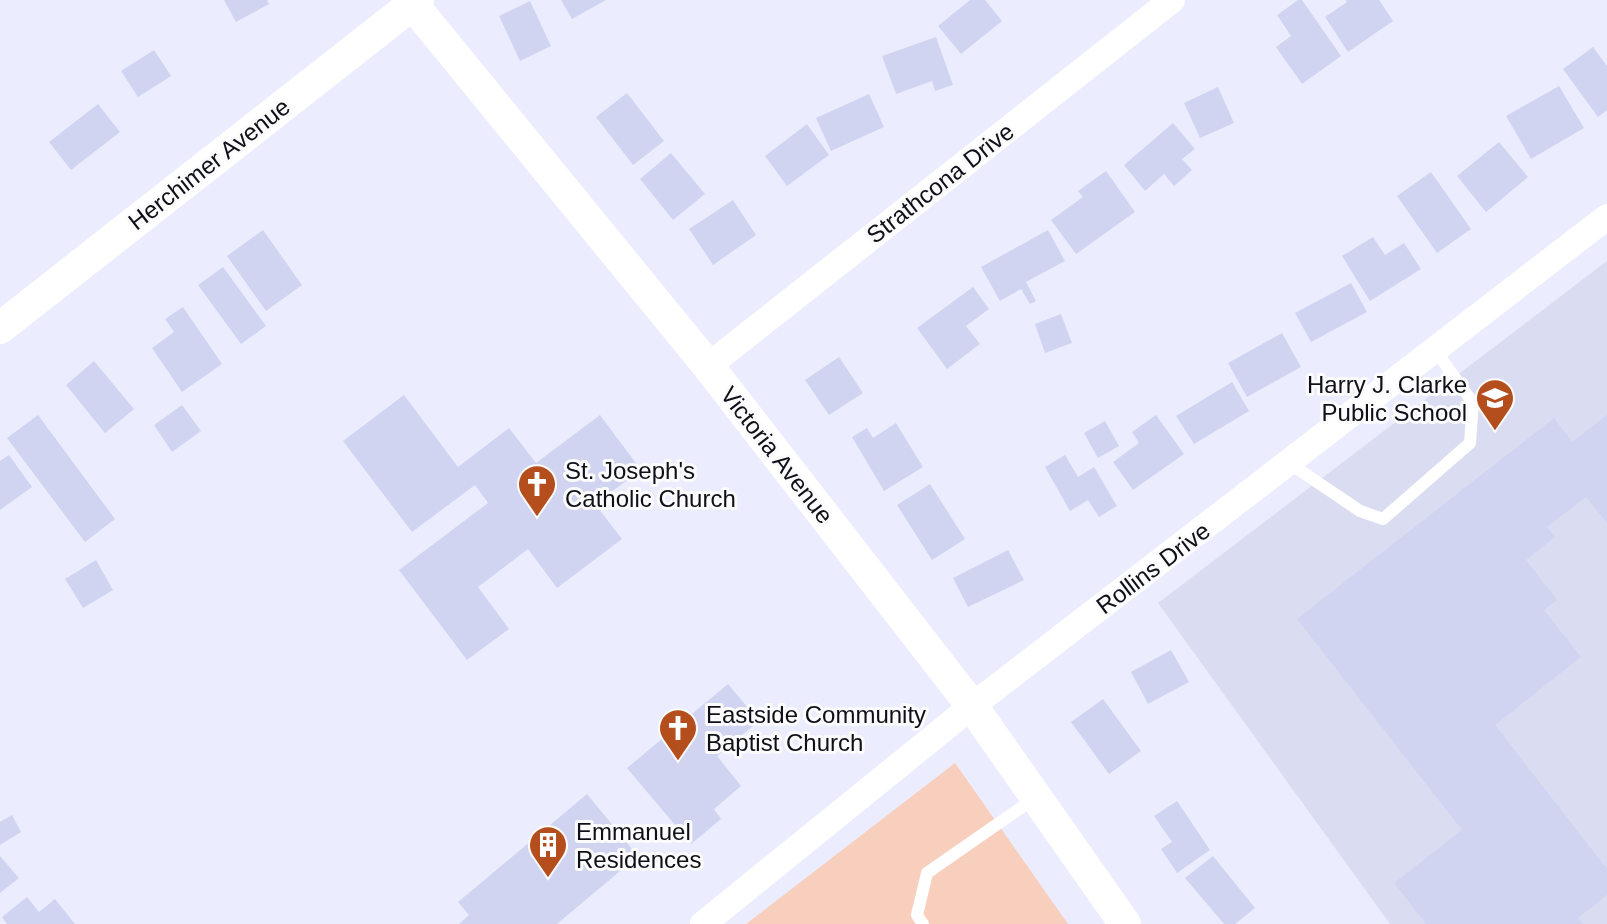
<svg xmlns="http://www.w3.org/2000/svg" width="1607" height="924" font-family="Helvetica,sans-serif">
<rect width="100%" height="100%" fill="#ebedfe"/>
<path fill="#dadcf2" d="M1607 261V924H1390L1158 603Z"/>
<path fill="#f8cebd" d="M955 763 1068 924H746Z"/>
<path fill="#d1d4f0" d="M224 0H267L269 4 236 22Z
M561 0H606L572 19Z
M970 0H985L1002 21 961 54 938 26Z
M1298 0H1302L1341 56 1302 84 1276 47 1291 36 1277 15Z
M1346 0H1379L1393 21 1348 52 1325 17 1347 2Z
M530 1 551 46 520 61 499 16Z
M936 37 953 85 935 91 932 81 896 94 882 56Z
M1593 47 1607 66V110L1598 117 1563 69Z
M154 50 171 76 138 97 121 71Z
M1559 86 1584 128 1531 159 1506 116Z
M1218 87 1234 123 1200 138 1184 103Z
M627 93 664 141 633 165 596 117Z
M869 94 884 127 831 151 816 118Z
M98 104 120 132 71 170 49 142Z
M1173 123 1195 149 1182 159 1192 170 1174 186 1164 174 1145 191 1124 165Z
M807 124 829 155 787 186 765 156Z
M1499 142 1528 177 1486 212 1457 176Z
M671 153 705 194 673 220 640 179Z
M1106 171 1135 212 1076 254 1051 220 1083 197 1078 191Z
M1431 172 1471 229 1437 253 1397 196Z
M733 200 756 235 713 265 689 229Z
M263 230 302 285 266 311 227 256Z
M1048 230 1065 261 1026 282 1036 301 1030 304 1021 289 1000 301 981 267Z
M1373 237 1385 255 1404 243 1421 269 1370 301 1342 256Z
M223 267 266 326 241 344 198 285Z
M1351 283 1367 312 1311 342 1295 313Z
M973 287 989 309 966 326 980 344 947 369 917 328Z
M183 307 222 364 182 392 152 348 174 332 165 319Z
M1061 314 1072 343 1045 353 1035 324Z
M1282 333 1301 367 1247 397 1228 363Z
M839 357 863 393 829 415 805 380Z
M94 361 134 409 105 433 66 385Z
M1232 382 1249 411 1194 444 1176 416Z
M404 395 458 467 509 428 536 463 600 415 641 470 595 504 622 539 557 588 528 549 478 587 509 629 467 660 399 570 488 503 475 485 412 532 343 441Z
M182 405 201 431 172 452 154 425Z
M38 415 115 519 85 542 7 438Z
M1156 415 1184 454 1133 490 1113 462 1139 443 1132 432Z
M1607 415V523L1586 497 1547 527 1555 537 1526 560 1557 600 1544 610 1581 657 1495 725 1607 869V895L1578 918 1583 924H1426L1394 883 1462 830 1297 619 1554 418 1572 442Z
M1105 421 1119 446 1098 458 1084 433Z
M896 423 923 467 884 491 852 437 867 428 873 438Z
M9 455 32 487 0 510V461Z
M1065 455 1078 477 1094 467 1117 506 1099 517 1088 500 1070 511 1045 467Z
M930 484 965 539 932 560 897 505Z
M1008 550 1024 580 968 607 953 578Z
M96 560 113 590 83 608 65 579Z
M1171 650 1189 682 1148 704 1131 672Z
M728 684 759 721 717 756 741 786 714 809 721 819 691 844 627 768Z
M1103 699 1141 751 1109 774 1071 722Z
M587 794 638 856 557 924H459L469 915 458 902Z
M1177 801 1210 850 1177 873 1161 849 1172 842 1154 816Z
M12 815 21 832 0 845V822Z
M0 856 19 878 0 893Z
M1213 856 1255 908 1235 924H1224L1185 878Z
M27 897 39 912 55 899 75 924H7L2 917Z"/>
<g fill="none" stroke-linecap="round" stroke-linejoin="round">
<path stroke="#fff" stroke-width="12" d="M1289 463 1360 511 1383 519 1470 443 1473 403 1435 350
M923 924 917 915 927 873 1035 798"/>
<path stroke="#fff" stroke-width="26" d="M708 366 1172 0
M703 924 972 706 1607 217"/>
<path stroke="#fff" stroke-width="32" d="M409 0 708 366 972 706 1125 924
M0 328 418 0"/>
</g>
<defs>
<symbol id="school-pin" viewBox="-11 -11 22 30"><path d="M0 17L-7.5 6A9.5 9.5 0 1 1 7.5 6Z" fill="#b44f1d" stroke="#fbfbfb"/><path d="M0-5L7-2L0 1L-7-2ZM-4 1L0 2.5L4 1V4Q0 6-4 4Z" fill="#fff"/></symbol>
<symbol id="church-pin" viewBox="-11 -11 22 30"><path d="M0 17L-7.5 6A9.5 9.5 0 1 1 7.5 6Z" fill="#b44f1d" stroke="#fbfbfb"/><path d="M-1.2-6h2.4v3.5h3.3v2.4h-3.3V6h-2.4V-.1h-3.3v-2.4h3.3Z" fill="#fff"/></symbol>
<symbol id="building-pin" viewBox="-11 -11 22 30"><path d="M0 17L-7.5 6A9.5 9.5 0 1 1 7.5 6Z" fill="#b44f1d" stroke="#fbfbfb"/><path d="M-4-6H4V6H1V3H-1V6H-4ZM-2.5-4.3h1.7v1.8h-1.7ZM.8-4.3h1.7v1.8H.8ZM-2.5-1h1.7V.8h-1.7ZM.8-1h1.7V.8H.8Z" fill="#fff"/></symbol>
</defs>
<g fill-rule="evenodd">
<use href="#school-pin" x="1473" y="376" width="44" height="60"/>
<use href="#church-pin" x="515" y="462" width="44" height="60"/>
<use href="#church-pin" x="656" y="706" width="44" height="60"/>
<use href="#building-pin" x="526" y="823" width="44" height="60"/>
</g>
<g text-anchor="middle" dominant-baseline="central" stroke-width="6" stroke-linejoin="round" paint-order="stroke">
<g font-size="24" fill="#0e0f18" stroke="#fbfbfb">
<text transform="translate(209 164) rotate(-38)">Herchimer Avenue</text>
<text transform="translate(940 183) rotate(-38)">Strathcona Drive</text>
<text transform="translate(777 455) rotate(52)">Victoria Avenue</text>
<text transform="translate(1153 568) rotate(-37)">Rollins Drive</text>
</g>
<g font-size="24" fill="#0e0f18" stroke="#fbfbfb" text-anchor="start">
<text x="1467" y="384" text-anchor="end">Harry J. Clarke<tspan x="1467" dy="28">Public School</tspan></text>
<text x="565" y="470">St. Joseph's<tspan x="565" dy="28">Catholic Church</tspan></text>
<text x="706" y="714">Eastside Community<tspan x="706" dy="28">Baptist Church</tspan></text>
<text x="576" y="831">Emmanuel<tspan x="576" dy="28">Residences</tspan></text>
</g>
</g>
</svg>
